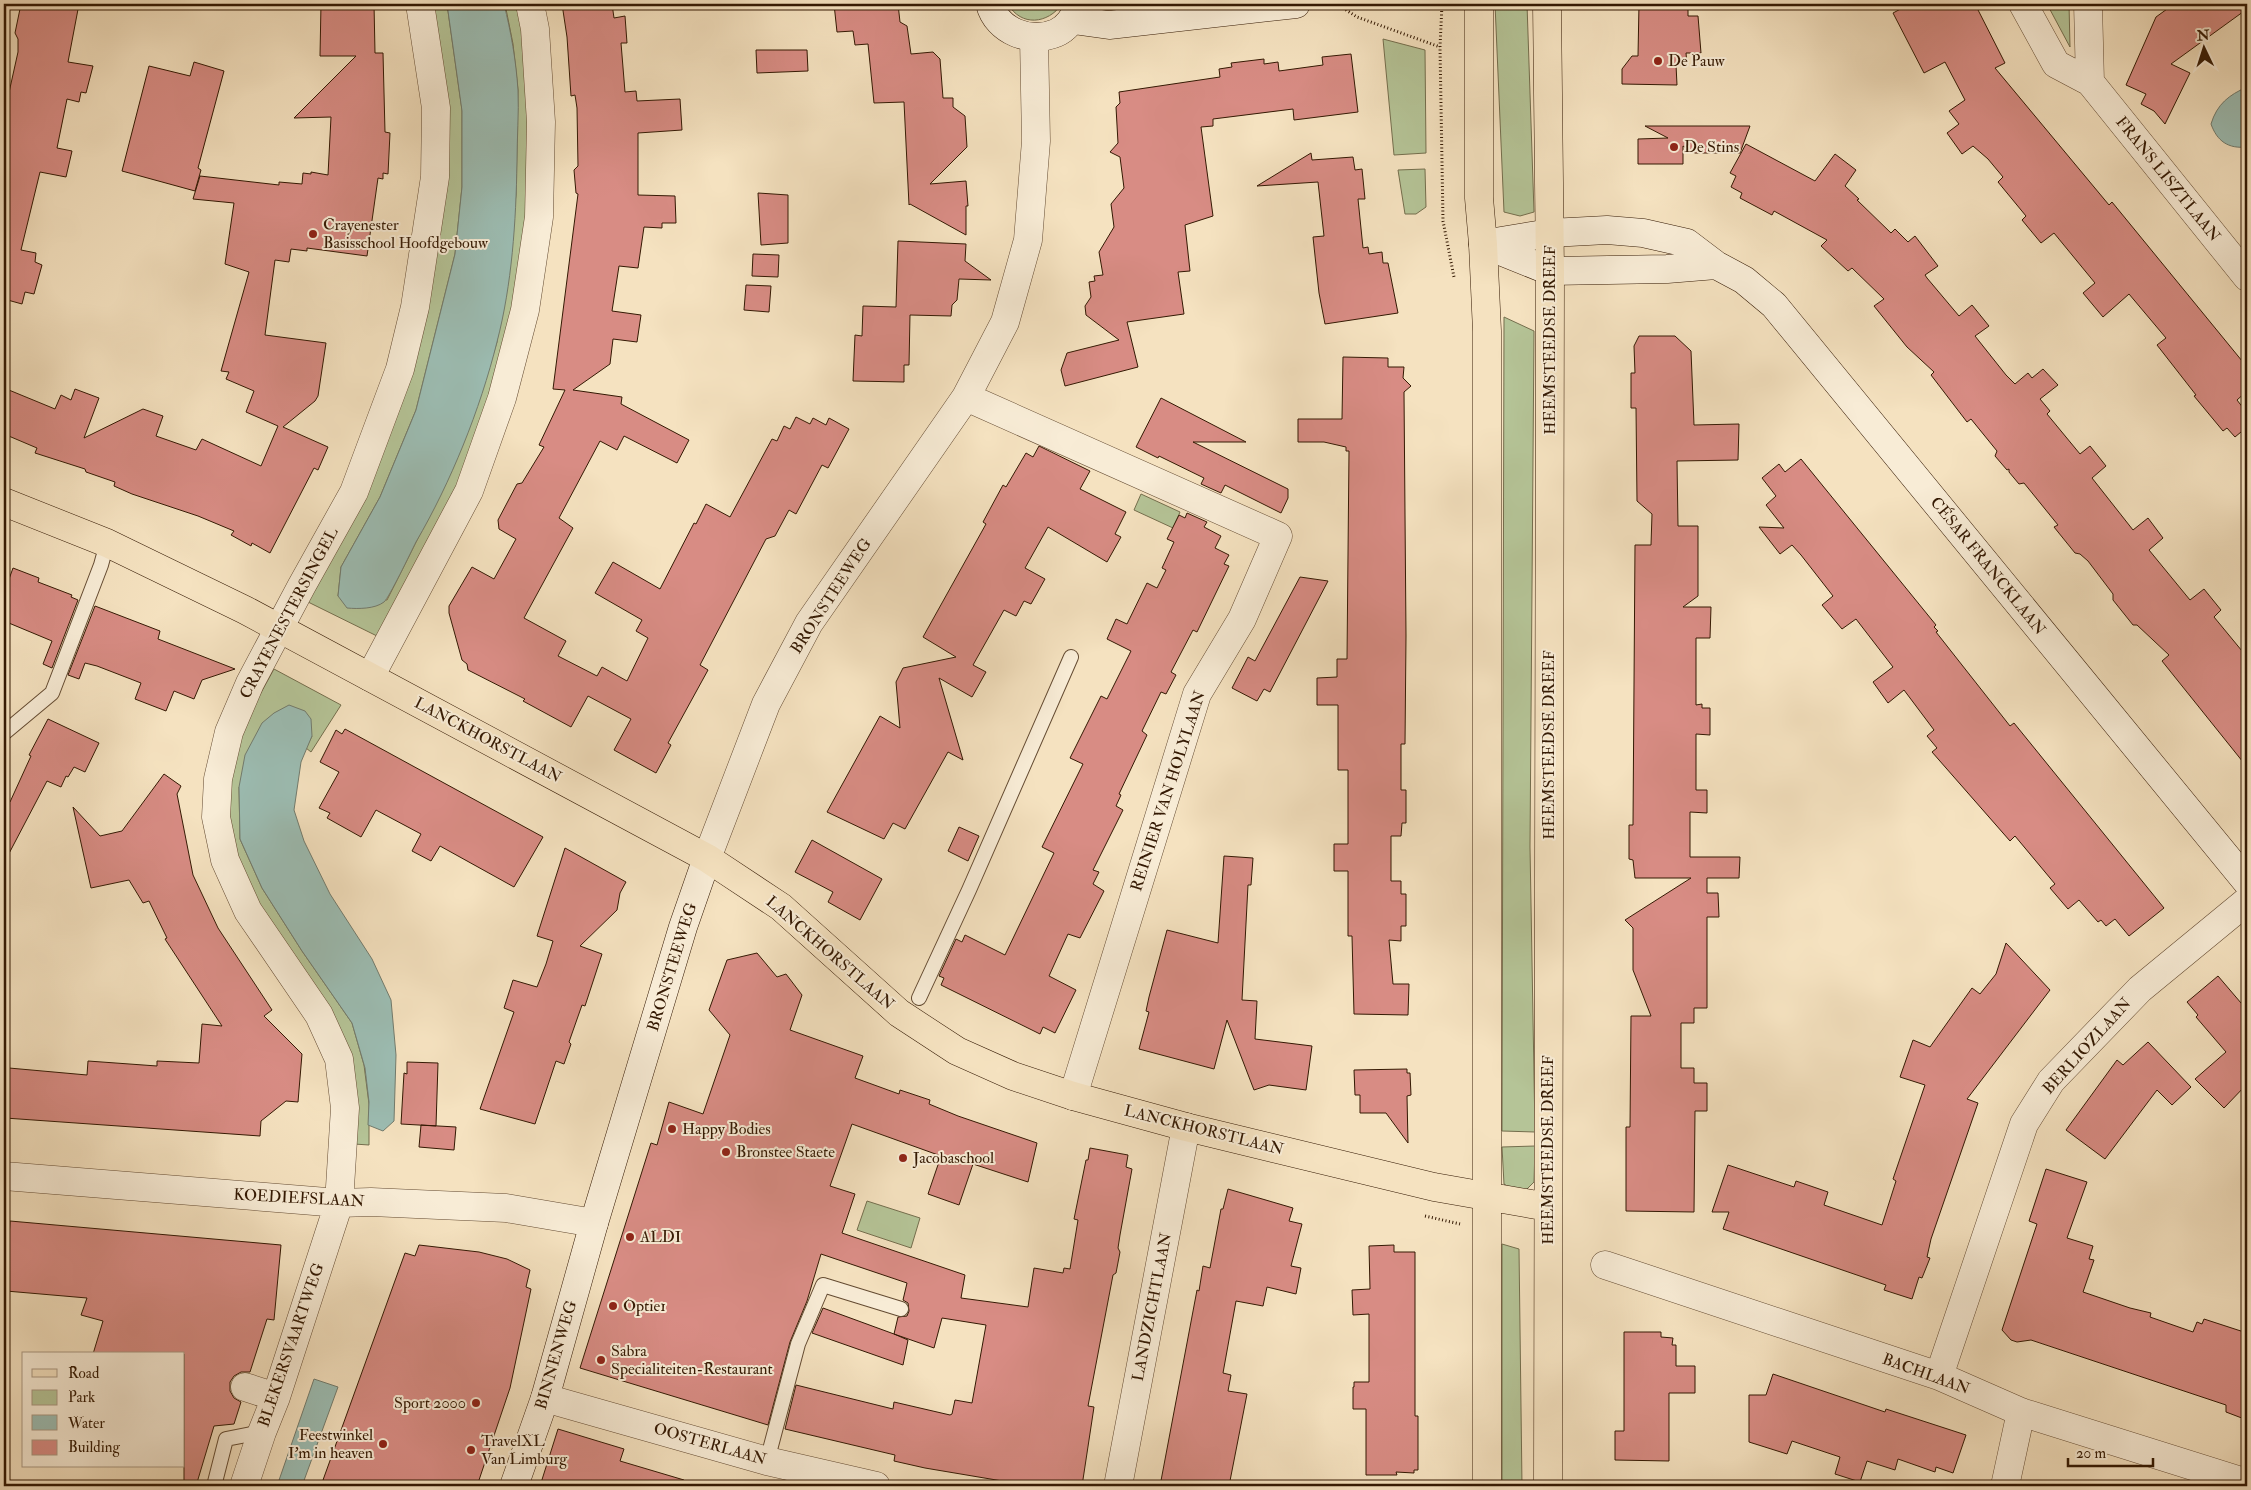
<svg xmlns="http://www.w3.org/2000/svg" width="2251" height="1490" font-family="'IM FELL Double Pica',serif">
<rect width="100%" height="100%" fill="#f5e2c0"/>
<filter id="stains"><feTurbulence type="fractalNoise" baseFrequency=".004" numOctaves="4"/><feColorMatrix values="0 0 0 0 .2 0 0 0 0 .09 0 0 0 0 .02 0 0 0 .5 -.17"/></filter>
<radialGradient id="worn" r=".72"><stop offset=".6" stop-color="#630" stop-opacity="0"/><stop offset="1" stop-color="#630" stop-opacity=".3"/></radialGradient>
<path fill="#b5c497" stroke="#746e4d" d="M432 4H447L462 110V187L455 254 416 410 380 497 341 567 338 596 387 600 452 470 479 400 497 342 516 195 518 90 513 44 505 4H519L531 76 529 228 510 329 467 466 379 637 304 600 429 290Z
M1008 4H1062C1048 24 1021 27 1008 4Z
M1495 4H1527L1534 212 1520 216 1504 212Z
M2047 4H2069L2070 47Z
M1383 39 1425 50 1426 153 1394 155Z
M1425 169 1426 207 1416 214H1405L1398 170Z
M1504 317 1534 331 1530 847 1535 1132 1502 1131Z
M1141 494 1180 512 1173 528 1134 510Z
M274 669 341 705 311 752 306 748 312 736 239 787 240 839 262 888 302 951 352 1023 364 1065 369 1104V1145L354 1144 355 1124 250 895 228 831V776L240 731Z
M1535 1146 1534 1182 1526 1190H1514L1504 1184 1502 1147Z
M867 1201 920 1218 911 1248 857 1230Z
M1502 1244 1519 1249 1522 1486H1502Z"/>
<path fill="#9cbdb3" stroke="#727b6d" d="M447 4H504C511 32 516 60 518 90 519 113 517 138 517 162 516 222 512 284 497 342 480 410 451 482 416 542 411 552 389 598 384 602 375 609 358 609 347 608L338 596 341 567 380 497 416 410 455 254 462 187V111Z
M2247 87V147C2228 149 2217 141 2211 124 2217 104 2229 95 2247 87Z
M289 705 305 711 311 719 312 736 301 762 294 810 304 841 330 894 372 959 391 1000 396 1055 394 1121 383 1131 368 1125 369 1102 365 1068 352 1023 302 951 262 888 240 839 239 787 245 755 262 723 274 713Z
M314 1379 338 1387 302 1486H277Z"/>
<path fill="#d88c84" stroke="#341903" d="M21 4H79L68 62 93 66 86 93 81 92 79 102 67 99 57 148 72 151 66 177 40 172 21 250 36 253 35 262 42 265 34 294 25 292 22 304 4 299V115L18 52V39L15 33Z
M321 4H374L375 53H383L385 132 390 133 388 174 383 173V179L378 178 367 256 307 248V251L291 249 289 262 275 260 265 335 326 343 318 396 315 401 283 427 328 447 318 470 314 468 270 553 252 543 251 546 231 535 234 531 198 516 132 494 114 486 115 482 86 472 85 469 35 453 37 448 4 434V388L55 409 61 395 71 400 75 389 99 398 84 438 143 409 163 416 156 436 196 450 202 439 261 466 278 426 246 412 254 391 226 379 229 372 221 371 249 272 225 264 234 203 193 199 200 176 279 185V182L302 184 303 173 311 174V172L328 175 331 117 294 118 356 56H320Z
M562 4H612L614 18 625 16 627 43H621L625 92 636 91 637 101 680 99 682 130 638 133V195L675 196 676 223H662V228L644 227 638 268 619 266 612 311 641 315 637 342 613 339 610 364 573 390 622 397 621 404 689 440 677 463 624 436 617 450 600 441 559 518 573 528 524 618 566 641 558 656 597 676 602 667 627 681 648 638 636 631 642 620 595 593 613 562 660 589 694 523 696 524 706 504 730 517 772 439 777 441 784 426 790 429 796 417 810 424 813 418 826 425 829 418 849 429 828 468 822 465 796 514 789 510 775 536 766 539 700 665 708 670 668 743 671 745 656 773 614 750 631 719 588 696 571 727 523 701 525 699 468 670 467 664 462 660 449 613V606L472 567 494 579 516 539 499 529 498 520 517 484 522 483 544 447 539 445 565 390 553 389 578 194 576 193 574 170 578 166 577 108 575 95 571 96 567 37Z
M834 4H898L900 22 907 26 911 54 933 52 940 59 943 98H953V107L965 116 967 147 930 184 966 181 968 206H966V235L910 204 909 205 904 102 874 103 868 44 855 45 853 31 837 32Z
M1639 4H1688V16H1698L1701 53H1686L1687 65H1676L1677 85 1622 84V69L1632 56H1638Z
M1910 4H1975L2005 63 1995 68 2109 205 2112 202 2247 367V391L2237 400 2247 413V427L2235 437 2227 428 2223 431 2194 396 2196 395 2157 345 2166 338 2129 294 2103 317 2083 293 2095 283 2054 233 2041 243 2022 220 2026 216 1998 182 2003 177 1988 159 1973 146 1962 154 1947 133 1959 124 1949 111 1965 100 1945 62 1924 73 1893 13Z
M2174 4H2247V9L2171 64 2190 73 2165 124 2154 111 2141 104 2146 94 2126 85 2156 17Z
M756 50H807L808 71 757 73Z
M1351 54 1358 112 1294 120 1293 109 1213 119V126L1201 127 1213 216 1185 225 1190 271 1178 272 1184 314 1127 322 1138 367 1065 386 1061 370 1067 353 1119 340 1086 315 1085 306 1091 297 1089 282 1095 281 1094 276 1103 275 1099 252 1114 227 1111 204 1124 188 1120 157 1110 152 1118 143 1116 107 1120 103 1119 92 1220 77 1219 69 1232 67 1231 63 1264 59V64L1278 62 1279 71 1323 65 1322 57Z
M194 62 224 71 198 168 201 170 195 191 122 171 149 66 190 76Z
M1645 126H1750L1740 153H1695L1683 146V164H1638V139L1668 138Z
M1746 144 1815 181 1835 154 1856 170 1845 186 1859 199 1857 200 1891 233 1895 229 1908 242 1915 236 1938 266 1925 275 1927 278 1959 316 1972 305 1989 326 1975 336 2006 375 2015 384 2028 373 2032 378 2043 369 2058 385 2040 399 2050 411 2047 414 2080 454 2090 446 2106 466 2092 478 2133 530 2148 518 2163 538 2149 550 2190 600 2204 589 2221 610 2214 617 2247 657V767L2162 661 2169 655 2137 625H2133L2113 600V594L2088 561 2080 554 2075 553 2054 527 2058 525 2024 483 2019 484 2009 472V469L2007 470 1995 456 1997 451 1971 419 1967 422 1931 375 1934 372 1907 347 1874 306 1884 299 1852 268 1848 271 1821 246 1827 240 1774 211 1772 215 1740 198 1742 193 1731 187 1736 176 1730 173Z
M1311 153 1312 160 1353 157 1355 170 1362 169 1365 199H1358L1363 248 1368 247 1369 254 1382 252 1383 263H1388L1398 313 1325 324 1319 293 1313 237 1324 236 1318 182 1257 186Z
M758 193 788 195V243L761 245Z
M898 241 966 244 965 261 991 280 959 279 957 300 952 305 951 316 910 315 909 365H904V382L853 381 855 335 862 336 863 306 896 307Z
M753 254 779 255 778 277 752 276Z
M746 285 771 286 769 312 744 310Z
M1639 336H1675L1691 351 1694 425 1739 424 1738 460 1677 461 1678 526H1698V596L1683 607H1711L1710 638H1696V705L1702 704V708H1710V735L1696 734V790H1707V813L1690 812V857H1740L1739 878H1707V893H1718L1719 917H1707V1008H1694V1023H1681V1068H1694V1083H1707V1111H1695L1694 1212 1626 1211V1127H1630L1631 1016H1651L1633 970V928L1625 920 1691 878H1635L1633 860 1629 859V825H1633L1635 545H1651L1652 514 1637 501 1636 408H1631V373H1635L1634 346Z
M1343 357 1388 358V367H1404L1403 378 1411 386 1404 392 1406 636 1405 744H1401V790H1406V823H1402L1401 836H1391V881H1401V894H1406V926H1401V941L1389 940 1393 984H1409L1408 1015 1354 1014 1352 936H1348V871H1334V844H1348V770H1338V705H1317V678L1337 677V659H1347L1349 451H1346V447L1324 442H1298V419H1342Z
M1161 398 1246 442H1193L1288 489V498L1281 513 1225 485 1221 493 1201 484 1204 478 1159 456 1158 458 1136 447Z
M1039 446 1090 471 1080 489 1126 512 1115 534 1121 537 1107 562 1048 527 1025 568 1045 579 1031 604 1024 601 1016 616 1004 610 973 665 986 672 972 697 939 678 963 760 948 752 905 829 893 823 884 839 827 812 880 716 900 728 896 682 903 668 956 657 923 637 986 524 983 522 1003 485 1006 487 1026 453 1033 457Z
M1801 459 1936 625 1934 627 1938 631 1936 632 2010 726 2014 723 2164 908 2129 936 2115 919 2106 926 2101 920 2098 922 2079 900 2068 909 2050 888 2055 884 2015 836 2010 841 1932 752 1937 748 1927 736 1934 730 1904 690 1888 703 1873 682 1893 667 1856 619 1842 629 1822 605 1833 596 1801 555 1792 545 1780 554 1759 527 1784 528 1766 505 1776 496 1762 478 1779 464 1785 472Z
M1187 513 1207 522 1204 527 1221 536 1215 548 1229 555 1224 564 1229 566 1197 632 1193 630 1171 672 1176 675 1166 694 1161 692 1142 731 1147 735 1119 794 1121 795 1116 806 1123 810 1093 870 1099 872 1093 884 1104 891 1080 938 1068 934 1049 976 1076 990 1055 1033 1043 1027 1040 1034 941 985 944 978 939 976 956 939 962 942 965 935 1005 955 1054 853 1042 847 1083 764 1070 758 1101 696 1107 699 1131 651 1107 639 1116 619 1127 624 1147 583 1157 588 1166 570 1162 568 1174 542 1167 539 1179 515 1185 518Z
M13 568 39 578 38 582 72 595 71 597 78 600 52 668 43 664 52 641 4 621V593Z
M1300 577 1328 581 1270 692 1264 689 1257 701 1232 688 1248 657 1255 661Z
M95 606 160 631 158 639 235 669 202 680 194 699 174 691 166 711 135 699 141 683 97 666 85 663 79 679 68 675Z
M48 719 99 743 85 772 74 767 68 777 66 776 61 787 47 781 4 863V799L10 802 31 756 29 755Z
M345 729 543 837 514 887 440 846 431 861 412 851 421 834 376 810 361 837 327 818 330 813 319 808 339 772 320 762 336 730 342 734Z
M164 774 181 786 177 794 193 875 218 928 272 1010 264 1016 302 1054 298 1102 286 1101 261 1121 260 1136 5 1118 9 1068 87 1075 88 1061 157 1066V1061L199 1063 202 1024 222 1026 165 939 167 938 149 901 143 903 129 880 91 888 73 807 100 836 122 831Z
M959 827 979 836 968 861 948 851Z
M812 840 882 879 860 920 828 902 833 892 795 872Z
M565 848 626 882 620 893 617 910 580 946 602 954 585 1006 582 1005 569 1042 571 1044 564 1064 556 1061 535 1124 480 1109 514 1012 504 1008 513 980 537 987 546 964 553 941 537 936Z
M1224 856 1253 858 1251 885H1248L1242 1000 1257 1001 1255 1039 1312 1046 1306 1090 1269 1085 1254 1090 1227 1020 1214 1069 1139 1049 1149 1012 1146 1011 1149 997 1167 930 1218 943Z
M2006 943 2050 990 1967 1099 1978 1103 1931 1239 1927 1257 1930 1258 1922 1278 1919 1277 1912 1299 1884 1290 1886 1285 1723 1229 1729 1212H1712L1728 1165 1794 1187 1796 1181 1828 1192 1824 1205 1882 1225 1896 1181 1893 1179 1925 1085 1900 1077 1913 1040 1930 1047 1972 988 1980 994 1996 974Z
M757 953 777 977 786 974 802 995 790 1030 863 1056 855 1078 899 1094 900 1090 930 1100 929 1104 958 1116 1037 1143 1028 1182 973 1164 959 1205 928 1194 941 1156 852 1124 830 1186 855 1194 842 1233 965 1275 961 1298 1028 1307 1034 1268 1063 1273 1064 1268 1070 1269 1078 1220 1074 1219 1086 1160H1088L1090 1148 1128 1155 1126 1167 1132 1169 1120 1235 1118 1248 1120 1252 1116 1273 1113 1275 1088 1406 1094 1407 1082 1486H1032L925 1468 894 1461 895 1455 785 1429 796 1385 893 1409 894 1402 950 1415 952 1414 955 1400 972 1403 986 1325 942 1318 934 1348 894 1334 908 1340 903 1365 812 1333 823 1308 894 1334 898 1317 907 1316 909 1311 908 1303 903 1300 907 1283 821 1254 807 1301 790 1342 768 1425 580 1368 651 1143 657 1145 669 1102 703 1114 730 1035 709 1010 727 960Z
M2218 976 2247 1010V1084L2224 1108 2195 1079 2226 1052 2196 1017 2198 1015 2187 1002Z
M2148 1042 2191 1087 2172 1105 2157 1090 2105 1159 2066 1130 2117 1060 2123 1065Z
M407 1062 438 1063 436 1126 401 1124 404 1073 407 1074Z
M1407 1069V1073H1410L1411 1095 1407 1096 1408 1143 1386 1113H1360V1095H1355L1354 1070Z
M421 1125 456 1127 454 1150 419 1147Z
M2046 1169 2087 1182 2067 1238 2093 1246 2089 1259 2094 1260 2083 1292 2130 1308 2151 1313 2150 1317 2193 1332 2197 1322 2202 1324 2204 1319 2247 1333V1420L2226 1412V1405L2031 1340 2017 1342 2011 1340 2002 1330 2037 1224 2029 1221Z
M1228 1189 1293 1208 1289 1221 1302 1224 1291 1266 1301 1268 1296 1294 1267 1287 1263 1306 1236 1301 1223 1373 1231 1375 1228 1391 1247 1394 1229 1486H1160L1197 1290 1199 1291 1203 1266 1210 1268 1221 1209H1223Z
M10 1221 281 1245 274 1320 267 1319 250 1372H241L234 1376 230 1382V1391L234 1398 241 1402 234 1424 214 1426 196 1486H184V1354H93L103 1321 81 1315 87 1298 6 1291Z
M419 1245 479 1252 507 1259 530 1270 526 1287 531 1289 510 1388 477 1486H340L323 1480 405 1253 415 1256Z
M1394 1245V1252H1415V1416H1418V1470H1414V1473L1396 1472 1397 1475H1366V1409H1353V1387H1354V1382H1369V1314L1353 1315 1352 1290 1370 1289 1369 1246Z
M1624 1332H1661V1337L1673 1338 1672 1345H1676V1366H1695V1393H1669V1461L1615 1460V1431H1624Z
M1773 1374 1885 1412 1886 1409 1966 1435 1953 1473 1936 1467 1935 1472 1898 1459 1895 1470 1867 1461 1860 1482 1835 1474 1840 1457 1792 1441 1787 1454 1749 1442V1395H1766Z
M558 1429 624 1449 620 1461 684 1480 683 1486H540Z"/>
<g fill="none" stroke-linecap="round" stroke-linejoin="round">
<defs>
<path id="lane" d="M4 733 52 693 101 565 107 543
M919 998 969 890 1071 657
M767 1461 798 1344 823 1285 901 1309
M214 1486 226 1439 262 1432"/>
<path id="street" d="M2023 4 2056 64 2090 82 2088 4
M2090 82 2247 277
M966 397 1278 536 1242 619 1197 694 1073 1096
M370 677 469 491 502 398 525 310 539 217 541 122 535 29 530 4
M707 858 766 704 809 623 966 397 1005 322 1028 240 1036 141 1034 38
M4 1176 339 1203 371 1202 506 1208 594 1223
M1605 1265 1939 1376 2021 1412 2247 1483
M1939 1376 2024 1124 2051 1081 2140 989 2247 901
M245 1387 276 1397
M545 1398 767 1461 876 1486
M244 1486 262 1432 276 1397 339 1203 345 1108 339 1059 319 1015 248 911 225 860 216 817 218 779 229 732 250 683 301 587 354 492 400 369 415 307 435 177 436 108 420 4
M1118 1486 1186 1127
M2005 1486 2021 1412"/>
<path id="secondary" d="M990 4C997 31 1030 44 1056 33 1068 28 1075 16 1080 4
M1073 20 1109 25 1296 4
M1483 244 1550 233 1607 230 1643 233 1687 243 1716 265 1744 280 1774 305 2247 882
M1483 244 1550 271 1667 269 1716 265
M514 1486 545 1398 594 1223 683 927 707 858"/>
<path id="primary" d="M1479 4V198L1483 244 1487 331V1486
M1547 4 1550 271 1548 1486
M4 502 107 543 245 610 707 858 781 907 899 1013 957 1051 1013 1076 1073 1096 1186 1127 1434 1187 1548 1207"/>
</defs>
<use href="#lane" stroke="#644b32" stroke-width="16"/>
<use href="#street" stroke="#644b32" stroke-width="29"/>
<use href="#secondary" stroke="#341903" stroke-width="29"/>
<use href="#primary" stroke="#341903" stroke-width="29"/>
<path stroke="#341903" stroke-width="3" stroke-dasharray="1 2.5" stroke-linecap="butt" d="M1337 4 1357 17 1440 47
M1442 4 1440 47 1443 221 1454 277
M1425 1216 1460 1224"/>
<use href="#lane" stroke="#f8ecd6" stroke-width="14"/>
<use href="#street" stroke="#f8ecd6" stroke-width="28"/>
<use href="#secondary" stroke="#f8ecd6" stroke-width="28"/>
<use href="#primary" stroke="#f5e2c0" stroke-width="28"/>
</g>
<g fill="#8f2418" stroke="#f8ecd6" stroke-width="2">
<circle cx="1658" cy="61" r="5"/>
<circle cx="1674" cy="147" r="5"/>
<circle cx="313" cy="234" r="5"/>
<circle cx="672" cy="1129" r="5"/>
<circle cx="726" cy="1152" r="5"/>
<circle cx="903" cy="1158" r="5"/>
<circle cx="630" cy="1237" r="5"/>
<circle cx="613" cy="1306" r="5"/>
<circle cx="601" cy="1360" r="5"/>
<circle cx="476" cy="1403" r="5"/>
<circle cx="383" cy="1444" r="5"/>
<circle cx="471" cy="1450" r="5"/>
</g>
<g text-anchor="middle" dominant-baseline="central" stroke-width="4" stroke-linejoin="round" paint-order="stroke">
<g font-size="16" fill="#341903" stroke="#f8ecd6" text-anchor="start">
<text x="1668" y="61">De Pauw</text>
<text x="1684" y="147">De Stins</text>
<text x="323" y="225">Crayenester<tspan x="323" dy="18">Basisschool Hoofdgebouw</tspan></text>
<text x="682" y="1129">Happy Bodies</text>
<text x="736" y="1152">Bronstee Staete</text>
<text x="913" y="1158">Jacobaschool</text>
<text x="640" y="1237">ALDI</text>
<text x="623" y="1306">Optie1</text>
<text x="611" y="1351">Sabra<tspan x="611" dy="18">Specialiteiten-Restaurant</tspan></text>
<text x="466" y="1403" text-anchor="end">Sport 2000</text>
<text x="373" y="1435" text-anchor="end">Feestwinkel<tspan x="373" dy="18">I'm in heaven</tspan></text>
<text x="481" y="1441">TravelXL<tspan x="481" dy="18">Van Limburg</tspan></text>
</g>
<g font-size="16" fill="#341903" stroke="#f8ecd6">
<text transform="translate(2168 179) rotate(51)">FRANS LISZTLAAN</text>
<text transform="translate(1550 340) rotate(-90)">HEEMSTEEDSE DREEF</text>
<text transform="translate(1988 566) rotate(51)">CÉSAR FRANCKLAAN</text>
<text transform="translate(831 596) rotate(-57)">BRONSTEEWEG</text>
<text transform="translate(289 613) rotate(-62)">CRAYENESTERSINGEL</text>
<text transform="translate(488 740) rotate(28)">LANCKHORSTLAAN</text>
<text transform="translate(1549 745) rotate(-90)">HEEMSTEEDSE DREEF</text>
<text transform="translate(1168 791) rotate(-72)">REINIER VAN HOLYLAAN</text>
<text transform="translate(830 953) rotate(41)">LANCKHORSTLAAN</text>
<text transform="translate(672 967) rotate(-73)">BRONSTEEWEG</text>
<text transform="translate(2087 1046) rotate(-48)">BERLIOZLAAN</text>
<text transform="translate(1204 1130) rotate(14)">LANCKHORSTLAAN</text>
<text transform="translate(1548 1150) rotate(-90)">HEEMSTEEDSE DREEF</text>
<text transform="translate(299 1198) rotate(3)">KOEDIEFSLAAN</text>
<text transform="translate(1152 1307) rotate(-79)">LANDZICHTLAAN</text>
<text transform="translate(291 1345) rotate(-71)">BLEKERSVAARTWEG</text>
<text transform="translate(556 1355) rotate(-74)">BINNENWEG</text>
<text transform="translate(1926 1374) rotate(20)">BACHLAAN</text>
<text transform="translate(710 1444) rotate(16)">OOSTERLAAN</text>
</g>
</g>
<rect width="2251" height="1490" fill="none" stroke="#f5e2c0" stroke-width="20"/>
<rect x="5" y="5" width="2241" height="1480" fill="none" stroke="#341903" stroke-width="2.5"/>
<rect x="10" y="10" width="2231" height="1470" fill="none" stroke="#341903"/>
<rect x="22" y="1352" width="162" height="115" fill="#f8ecd6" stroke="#aa9882"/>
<rect x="32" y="1369" width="25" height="8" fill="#f5e2c0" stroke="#aa9882"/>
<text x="68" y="1378" font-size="15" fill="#341903">Road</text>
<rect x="32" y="1390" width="25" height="15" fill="#b5c497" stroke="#aa9882"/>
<text x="68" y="1402" font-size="15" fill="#341903">Park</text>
<rect x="32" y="1415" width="25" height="15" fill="#9cbdb3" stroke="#aa9882"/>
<text x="68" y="1428" font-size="15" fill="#341903">Water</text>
<rect x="32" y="1440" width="25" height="15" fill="#d88c84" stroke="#aa9882"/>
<text x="68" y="1452" font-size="15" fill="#341903">Building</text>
<g transform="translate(2204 48) rotate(356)" stroke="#f8ecd6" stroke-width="4" paint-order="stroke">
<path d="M0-4L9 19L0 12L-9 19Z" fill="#341903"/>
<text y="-8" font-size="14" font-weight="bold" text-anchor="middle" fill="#341903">N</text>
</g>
<path d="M2068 1458v8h85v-8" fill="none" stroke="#341903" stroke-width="2.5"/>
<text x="2076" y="1458" font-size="15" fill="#341903" stroke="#f8ecd6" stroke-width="4" paint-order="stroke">20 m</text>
<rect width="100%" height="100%" filter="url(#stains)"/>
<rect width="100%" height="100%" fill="url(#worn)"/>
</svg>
